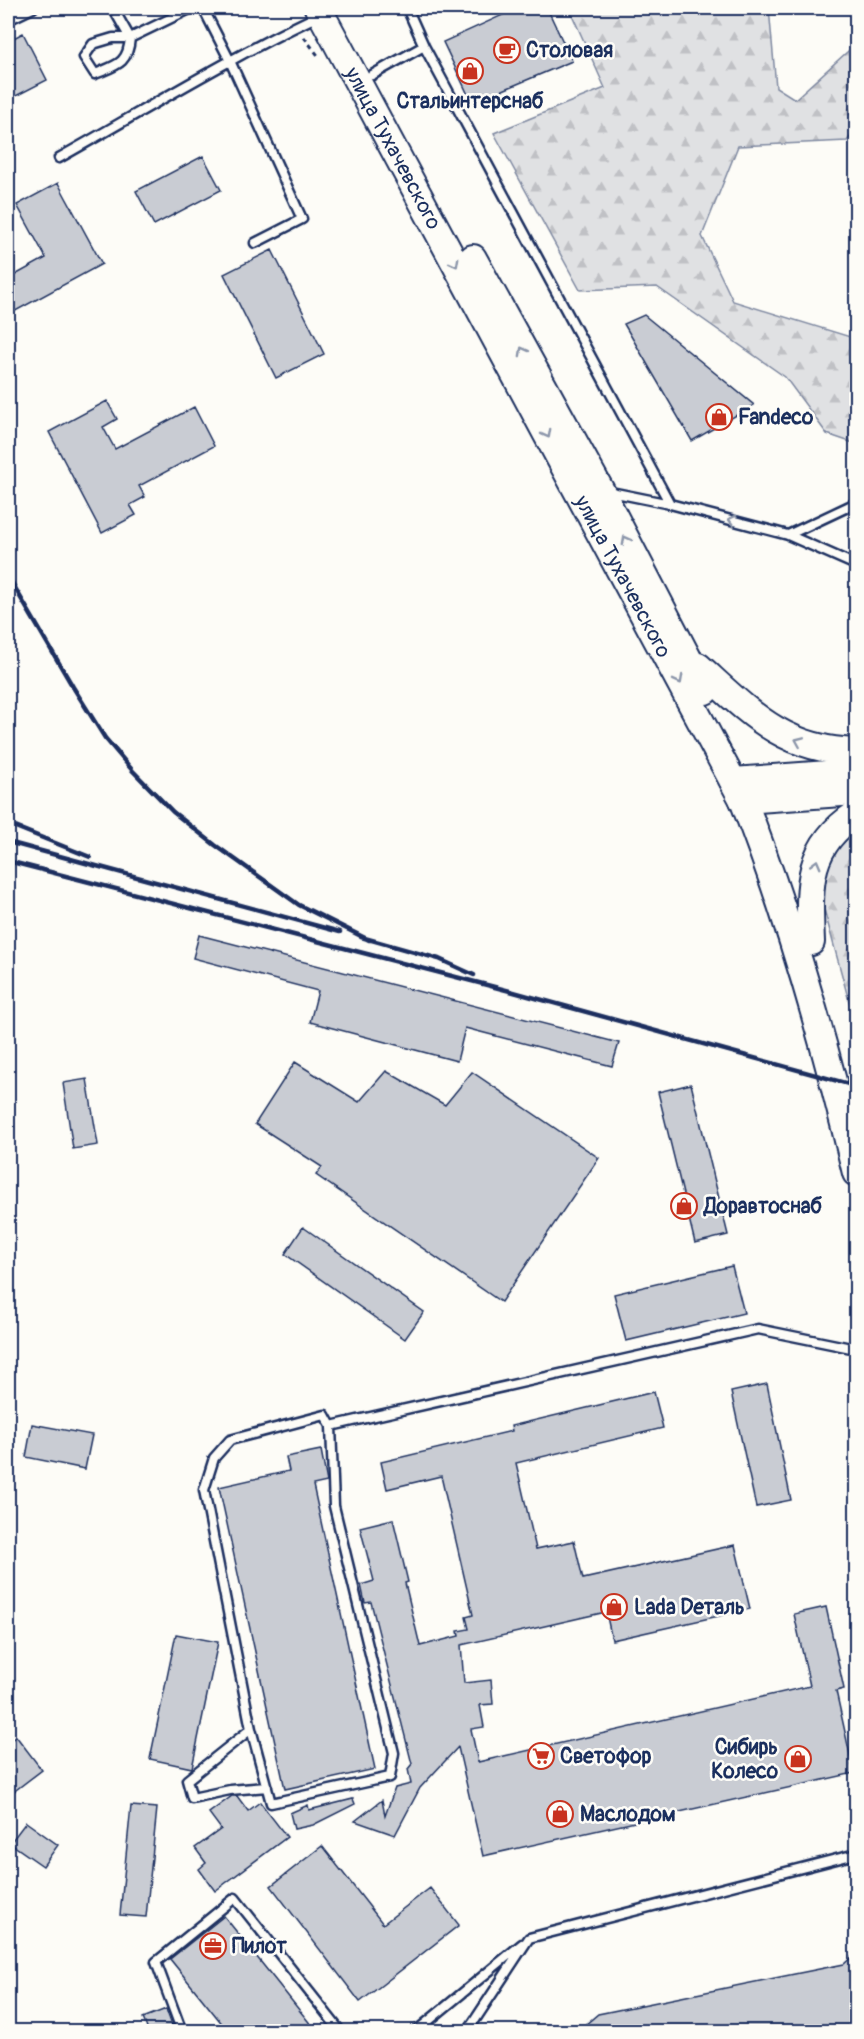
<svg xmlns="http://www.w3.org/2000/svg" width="864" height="2039" font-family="Pangolin,sans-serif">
<defs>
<pattern id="forest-firs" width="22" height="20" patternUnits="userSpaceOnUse" patternTransform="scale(1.5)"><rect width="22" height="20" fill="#e0e1e3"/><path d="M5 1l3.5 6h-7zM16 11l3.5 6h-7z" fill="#c0c1c5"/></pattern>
</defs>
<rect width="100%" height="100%" fill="#fdfcf7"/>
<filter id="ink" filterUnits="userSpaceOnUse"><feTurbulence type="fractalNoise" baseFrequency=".0167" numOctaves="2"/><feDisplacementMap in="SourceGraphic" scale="12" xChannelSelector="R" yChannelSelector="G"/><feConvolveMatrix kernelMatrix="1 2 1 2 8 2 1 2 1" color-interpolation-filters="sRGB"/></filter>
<g filter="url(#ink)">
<path fill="url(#forest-firs)" stroke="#7e88a0" stroke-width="1.5" d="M569 8H769L776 87 795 99 856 44V130L847 141 738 146 702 236 733 301 850 337 856 331V444L827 434 785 377 657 287 580 290 494 133 605 88Z
M856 832V1027L818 887 826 862 844 842Z"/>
<path fill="#c9ccd3" stroke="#1b2f5e" stroke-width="1.5" d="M518 8H547L572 61 472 103 443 42Z
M23 33 47 80 8 100V41Z
M203 156 221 190 154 225 136 191Z
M58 183 102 264 8 315V279L46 258 17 205Z
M272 250 324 354 276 378 224 274Z
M644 315 754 405 692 441 624 324Z
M107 401 117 419 103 427 115 449 194 407 214 446 139 486 145 497 130 505 136 515 102 533 49 432Z
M199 935 619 1043 612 1066 465 1028 457 1061 310 1022 318 991 193 958Z
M295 1062 359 1102 386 1071 445 1105 472 1072 599 1158 501 1302 316 1175 322 1167 255 1124Z
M87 1079 98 1145 73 1149 63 1083Z
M691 1084 728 1235 695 1243 658 1092Z
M303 1227 424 1312 405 1339 285 1254Z
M732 1266 744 1313 626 1341 614 1294Z
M767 1384 791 1500 756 1507 731 1392Z
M654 1392 663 1428 516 1463 536 1549 574 1541 583 1579 735 1545 750 1609 612 1640 606 1612 461 1645 464 1683 491 1680 493 1704 480 1705 484 1727 471 1729 478 1762 810 1686 794 1614 826 1607 844 1689 836 1691 854 1773 483 1856 458 1747 420 1788 395 1835 355 1821 382 1800 385 1816 395 1788 411 1784 408 1769 412 1764 371 1602 365 1603 361 1585 374 1581 360 1527 393 1519 408 1582 405 1583 420 1646 459 1636 458 1631 469 1629 466 1617 473 1615 441 1476 387 1489 381 1462 512 1431 511 1426Z
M32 1424 92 1435 85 1469 26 1457Z
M321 1450 327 1482 313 1485 375 1769 285 1789 219 1487 289 1471 286 1457Z
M176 1634 218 1642 192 1768 150 1759Z
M16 1736 42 1770 8 1796V1743Z
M232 1796H237L248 1811 260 1802 287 1837 215 1891 199 1869 206 1863 195 1848 221 1829 209 1813Z
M353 1799 355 1804 313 1825 294 1829 290 1813 308 1805 309 1810Z
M131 1806 157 1808 146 1917 120 1915Z
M26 1822 58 1845 43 1866 10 1843Z
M322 1846 383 1924 430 1888 459 1925 360 2002 271 1886Z
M224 1916 316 2031H228L170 1959Z
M856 1953V2031H578L598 2014 844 1964Z
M166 2009 174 2031H148L143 2018Z"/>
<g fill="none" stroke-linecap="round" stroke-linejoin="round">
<defs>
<path id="lane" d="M113 8 130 38 192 8
M203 8 230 61 302 219 255 243
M407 8 424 46 670 504
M8 20 33 8
M113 38H130C128 64 117 65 95 74L84 57 93 44Z
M372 75 424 46
M59 158C150 107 240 51 335 8
M606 491 670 504 788 535 856 565
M788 535 856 503
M325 1415 331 1426 334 1506 394 1753 390 1777 271 1803 251 1729 204 1490 214 1458 230 1440Z
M331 1426 758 1329 856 1349
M251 1729 187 1780 192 1798 230 1790 267 1787
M182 2032 156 1962 235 1898 341 2032
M415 2032 522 1944
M467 2032 529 1938 856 1854"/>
<g id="primary">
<path id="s1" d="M318 8 743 800C791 921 826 1047 856 1173"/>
<path d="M473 258 600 489 705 691"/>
<path d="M698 666C749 712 783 750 856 752"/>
<path d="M733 781 856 772"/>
<path d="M743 800 856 792"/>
<path d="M811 942C809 888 805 847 856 814"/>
</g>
</defs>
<use href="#lane" stroke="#1b2f5e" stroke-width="13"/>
<use href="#primary" stroke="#1b2f5e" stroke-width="30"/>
<path stroke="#1b2f5e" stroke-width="3" stroke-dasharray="4.5 4.5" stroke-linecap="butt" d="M304 37 320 58"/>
<use href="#lane" stroke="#fdfcf7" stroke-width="8"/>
<use href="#primary" stroke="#fdfcf7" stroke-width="26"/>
<path stroke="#1b2f5e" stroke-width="4.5" d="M8 576 73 687 105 738 133 771 173 812 215 845 299 905 369 940
M8 824 90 857
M8 842 340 932
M8 861 510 991 856 1086
M361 937 439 959 474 975"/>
</g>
<defs><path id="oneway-chevron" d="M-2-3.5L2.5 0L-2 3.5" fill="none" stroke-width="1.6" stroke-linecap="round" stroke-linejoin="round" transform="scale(1.5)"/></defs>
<g stroke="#8c96aa">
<use href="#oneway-chevron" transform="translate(455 263) rotate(62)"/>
<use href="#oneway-chevron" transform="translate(523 351) rotate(-119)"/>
<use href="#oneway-chevron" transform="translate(547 434) rotate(62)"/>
<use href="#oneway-chevron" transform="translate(732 520) rotate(-165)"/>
<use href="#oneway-chevron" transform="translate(626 540) rotate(-118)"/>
<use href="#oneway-chevron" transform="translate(679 680) rotate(62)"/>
<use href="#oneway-chevron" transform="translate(799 741) rotate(-157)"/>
<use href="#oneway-chevron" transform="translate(816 864) rotate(-75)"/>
</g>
</g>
<defs>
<symbol id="cafe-ring" viewBox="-11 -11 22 22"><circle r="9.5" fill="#fdfcf7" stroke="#c8321e" stroke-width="1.5"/><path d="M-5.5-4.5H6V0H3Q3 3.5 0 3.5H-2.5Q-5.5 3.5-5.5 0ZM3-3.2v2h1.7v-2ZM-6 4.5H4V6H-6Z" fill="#c8321e"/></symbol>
<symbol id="shop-ring" viewBox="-11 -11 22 22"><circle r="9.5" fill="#fdfcf7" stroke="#c8321e" stroke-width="1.5"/><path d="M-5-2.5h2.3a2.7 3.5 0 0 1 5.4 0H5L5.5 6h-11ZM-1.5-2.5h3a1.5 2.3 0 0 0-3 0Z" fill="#c8321e"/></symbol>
<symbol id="supermarket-ring" viewBox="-11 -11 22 22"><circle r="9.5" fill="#fdfcf7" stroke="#c8321e" stroke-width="1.5"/><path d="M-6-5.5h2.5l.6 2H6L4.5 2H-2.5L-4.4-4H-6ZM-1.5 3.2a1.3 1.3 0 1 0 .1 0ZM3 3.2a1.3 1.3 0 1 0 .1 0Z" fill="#c8321e"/></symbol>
<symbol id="office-ring" viewBox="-11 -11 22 22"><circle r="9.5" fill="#fdfcf7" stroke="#c8321e" stroke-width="1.5"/><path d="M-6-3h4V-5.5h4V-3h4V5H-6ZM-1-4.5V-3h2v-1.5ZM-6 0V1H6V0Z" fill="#c8321e"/></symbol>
</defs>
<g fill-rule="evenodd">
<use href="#cafe-ring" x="492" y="35" width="30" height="30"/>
<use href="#shop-ring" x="455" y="56" width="30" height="30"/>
<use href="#shop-ring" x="704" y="402" width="30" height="30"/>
<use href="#shop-ring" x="669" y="1191" width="30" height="30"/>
<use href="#shop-ring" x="599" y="1592" width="30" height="30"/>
<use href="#supermarket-ring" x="526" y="1741" width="30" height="30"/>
<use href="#shop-ring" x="783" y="1744" width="30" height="30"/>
<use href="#shop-ring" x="545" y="1799" width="30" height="30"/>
<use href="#office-ring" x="198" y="1931" width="30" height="30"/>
</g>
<g text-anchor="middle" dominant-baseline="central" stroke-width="5" stroke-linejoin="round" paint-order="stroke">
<g font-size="21" font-weight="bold" fill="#1b2f5e" stroke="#fdfcf7" text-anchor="start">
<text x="526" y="50">Столовая</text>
<text x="470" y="101" text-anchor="middle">Стальинтерснаб</text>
<text x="738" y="417">Fandeco</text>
<text x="704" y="1206">Доравтоснаб</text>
<text x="634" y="1607">Lada Dеталь</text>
<text x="778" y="1747" text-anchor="end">Сибирь<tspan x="778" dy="24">Колесо</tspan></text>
<text x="560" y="1756">Светофор</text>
<text x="580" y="1814">Маслодом</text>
<text x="232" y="1946">Пилот</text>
</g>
<g font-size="21" fill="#1b2f5e" stroke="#fdfcf7">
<text stroke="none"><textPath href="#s1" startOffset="159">улица Тухачевского</textPath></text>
<text stroke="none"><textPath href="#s1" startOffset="645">улица Тухачевского</textPath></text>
</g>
</g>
<rect width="864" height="2039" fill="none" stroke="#fdfcf7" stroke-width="30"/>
<rect x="15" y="15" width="834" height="2009" fill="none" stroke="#1b2f5e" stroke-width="2" filter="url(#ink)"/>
</svg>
